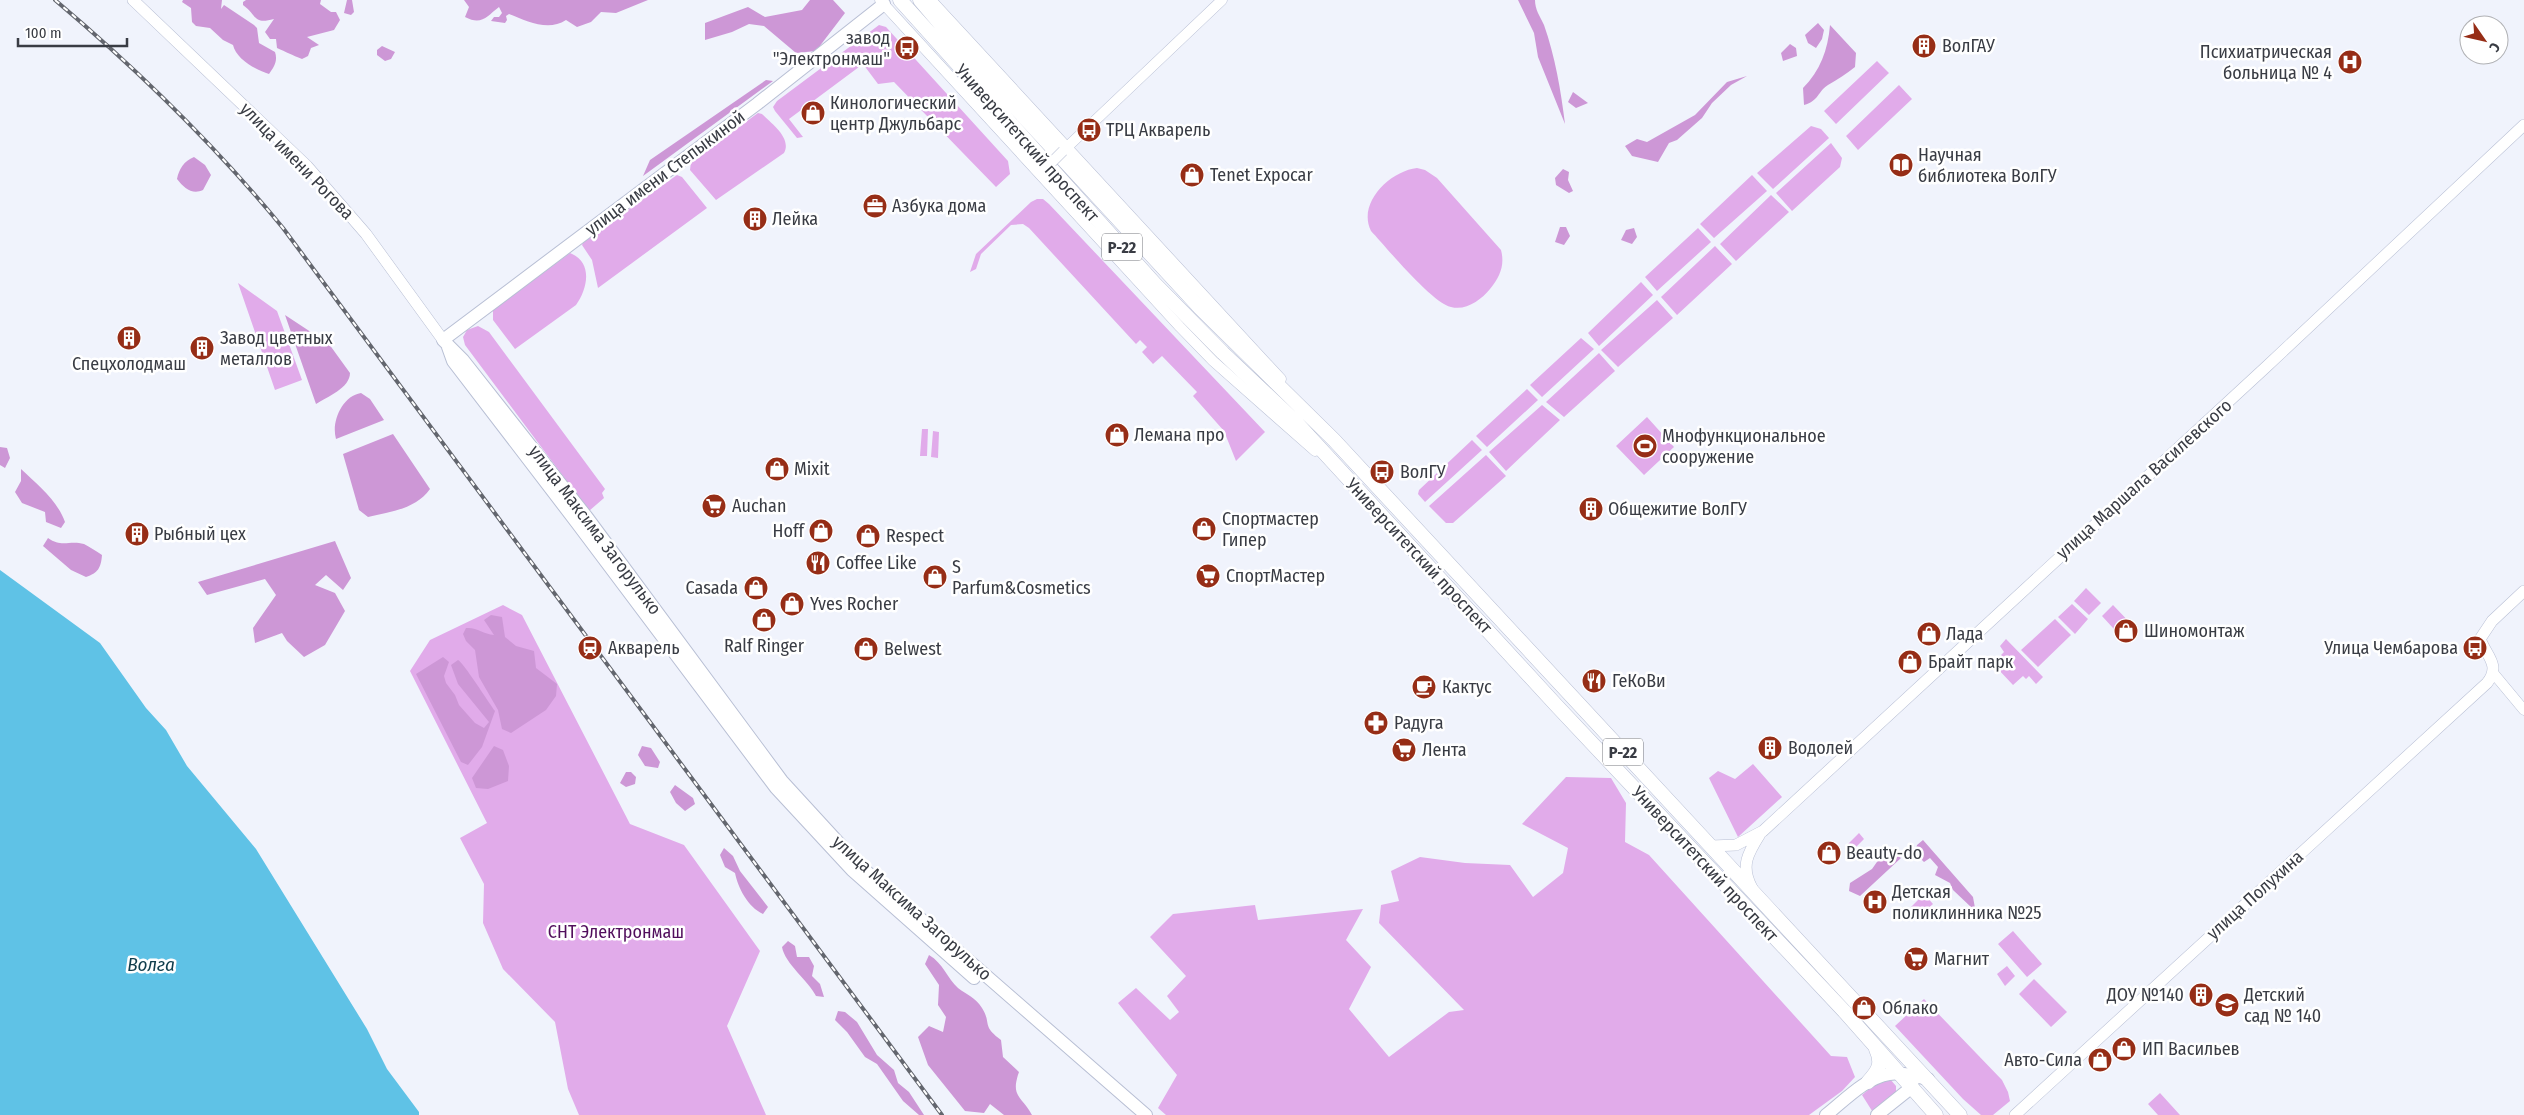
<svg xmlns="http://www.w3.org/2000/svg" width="2524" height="1115" font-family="'Fira Sans Condensed',sans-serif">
<rect width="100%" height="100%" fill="#f0f3fc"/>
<path fill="#e1abea" d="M879 25 886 27 1008 161 1010 174 996 187 894 82 878 84 863 64 789 119 803 137 797 138 775 111 773 107 777 101Z
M1877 61 1889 73 1836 124 1824 111Z
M1899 85 1912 99 1858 150 1846 136Z
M758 113 762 114C772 124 792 138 784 153L716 200 690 170 691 162Z
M1811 126 1821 129 1829 138 1773 189 1757 173Z
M1831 143 1842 158 1840 167 1792 211 1776 193Z
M1417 168 1425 170 1437 178 1501 250C1505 265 1500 277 1490 289 1481 300 1466 311 1451 307 1432 303 1386 247 1371 231 1357 203 1390 171 1417 168Z
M677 175 682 177 707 208 598 288 592 260 582 245 584 241Z
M1752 175 1767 191 1714 238 1700 224Z
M1771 195 1789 212 1736 261 1720 244Z
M1037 199H1043L1049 204 1265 432 1236 461 1224 431 1193 396 1197 392 1162 356 1153 364 1142 352 1147 347 1140 340 1136 344 1029 228 1023 224 1011 225 981 254 976 269 970 272 976 254 1031 202Z
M1698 228 1711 242 1657 291 1645 277Z
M1715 246 1732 264 1677 315 1661 297Z
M570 253C593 262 588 288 576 305L515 349 493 320V310Z
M1641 282 1653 295 1599 346 1588 333Z
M238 283 277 311 302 380 275 390Z
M1657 300 1673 318 1618 367 1601 350Z
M478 326 489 332 605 489 602 493 604 498 589 511 465 345 463 337 467 330Z
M1581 338 1594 349 1542 397 1530 385Z
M1599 353 1615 371 1564 417 1546 402Z
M1527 389 1538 400 1487 447 1476 436Z
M1542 405 1560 420 1506 471 1489 452Z
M1647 417 1674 447 1644 475 1616 446Z
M922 429H928L927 456H920Z
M933 431 939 432 938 458 931 457Z
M1472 440 1482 450 1425 502 1418 494 1419 490Z
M1486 455 1506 476 1453 523H1446L1429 506Z
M2086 588 2101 603 2089 615 2074 601Z
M2072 604 2088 619 2075 634 2058 617Z
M503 605 522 615 630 824 684 845 760 951 727 1026 766 1115H579L568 1089 555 1022 503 969 483 923 484 884 460 838 487 823 410 671 430 640Z
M2113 605 2135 628 2124 640 2102 616Z
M2055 619 2071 635 2038 667 2021 650Z
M2006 639 2043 677 2036 684 2029 676 2026 679 2023 676 2013 685 1997 668 2005 660 2001 655 2004 652 2000 646Z
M1753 764 1782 797 1738 837 1709 778 1718 771 1735 779Z
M1566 777 1611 778 1626 803 1625 842 1649 855 1831 1056 1847 1057 1855 1077 1842 1091 1809 1115H1166L1158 1108 1177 1075 1118 1003 1136 988 1170 1020 1179 1012 1167 996 1186 976 1150 937 1173 914 1255 905 1258 920 1363 909 1346 940 1371 967 1349 1009 1389 1057 1449 1012 1464 1010 1379 923 1381 905 1399 901 1391 871 1420 857 1465 863 1510 865 1533 897 1563 873 1568 848 1522 824Z
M1859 833 1864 839 1852 851 1846 846Z
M1924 894 1933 904 1919 916 1911 907Z
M2013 931 2042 964 2027 977 1998 944Z
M2007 966 2015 976 2005 986 1997 974Z
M2034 979 2067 1012 2051 1027 2019 994Z
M1924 999 2002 1080 2008 1092 2010 1101 1993 1115H1981L1963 1099 1895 1026Z
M1890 1079 1896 1086V1094L1874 1114 1862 1095 1880 1080Z
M2160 1093 2180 1115H2181H2158L2148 1104Z"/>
<path fill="#cd97d6" d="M183 0H222L221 9 224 5 254 25 257 28 259 43 275 52C278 61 274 67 269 74 256 70 236 59 233 45L223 40 210 28 196 26 192 22 191 8 182 2Z
M246 0H321L320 4 331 12H336L340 20 334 30 307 37 319 45 311 48 308 56 302 59C292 55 286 52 277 48L276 39H270L265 32 274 19C253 25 257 15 243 5V2Z
M347 0H352L354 12 351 15 344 13Z
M464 0H648L616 13 601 12 591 22 577 27 566 20C548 32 527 21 509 14L506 16 507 20 505 23 491 21 494 17H499L502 13 499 7C487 16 482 26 465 17L469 7Z
M810 0H833L845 13 816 51 796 53 764 26 749 24 732 32 705 40V23L748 7 765 17 802 10Z
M1518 0H1535C1535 10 1540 16 1544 25 1555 56 1561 91 1565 124L1538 57 1534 33Z
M1818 23 1824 30 1822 39 1816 48 1808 43 1805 35Z
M1830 25 1856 53 1855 67C1846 74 1838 79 1828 85 1818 91 1819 101 1804 105L1803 88C1820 71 1828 50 1830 25Z
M1790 44 1796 48 1797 56 1783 61 1781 53Z
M382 46 395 52 391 59 385 61 377 55V50Z
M1747 76 1731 85 1712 103 1702 118 1677 140 1669 143 1658 162 1632 156 1625 146 1637 139 1647 142 1695 115 1727 82Z
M766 80 773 81 643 176 650 160Z
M1573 92 1588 103 1576 108 1568 102Z
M194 157 205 165 211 175 203 190C192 195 184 188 177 179 179 169 184 161 194 157Z
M1563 169 1569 172 1568 180 1573 191 1569 193 1556 185 1555 178Z
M1560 227H1566L1570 236 1564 245 1555 242Z
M1634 228 1637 237 1632 244 1621 240 1626 230Z
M285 315 329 344 350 373C350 388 327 397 316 404Z
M361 393 370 399 384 420 336 439C331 422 342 396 361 393Z
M393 434 430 489C416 509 390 512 368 517L359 510 343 454Z
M0 447 7 448 10 458 5 468 0 465Z
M21 469C38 485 57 500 65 522L61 528 46 522 45 512 22 503 15 492 21 481Z
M48 538C62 548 69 540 84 544 90 547 96 551 102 555 101 568 98 573 86 577L71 570 43 546Z
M335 541 351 578 343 590 326 575 315 585 335 593 345 611 325 645 304 657 287 641 282 633 255 643 253 628 276 595 265 579 207 595 198 582Z
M491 615 502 617 505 637 516 646 534 651 536 668 557 684 556 696 546 710 511 733 502 729 498 710 479 677 475 650 466 641 463 634 466 628C477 627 483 634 494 635L484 620Z
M443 657 449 662 444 676 446 683 455 695 459 705 475 723 484 728 489 722 458 684 451 665 458 660C463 662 489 703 495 711L482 747 468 765 461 762 416 674Z
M494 746 503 750 509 766 508 781 488 789 476 788 472 778Z
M642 746 651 748 660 762 658 768 645 766 638 755Z
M626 772H631L636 777 635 784 626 787 620 783Z
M675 785 693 798 695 804 685 811 676 803 670 792Z
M1923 840 1973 897 1975 908H1972L1953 890 1950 883 1935 875 1938 867 1930 858 1924 862 1915 853 1917 845Z
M724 848 733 856 740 871 768 907 763 914C748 907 738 888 735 873L725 867 720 855Z
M1884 852H1892L1901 858 1860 896 1849 891 1850 883 1872 869Z
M788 941 795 946 797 957H809L814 966 812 976 820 984 824 997 816 996C808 980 785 964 782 947Z
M929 955C943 963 947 978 958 988 967 995 975 997 982 1008 992 1024 981 1025 1001 1040L1003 1057 1019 1072C1010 1097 1022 1096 1032 1115H1004L990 1104 984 1113 965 1111 928 1065 918 1037 929 1026 943 1032 946 1017 938 1005 939 985 925 964Z
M838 1011 845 1012 857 1022 877 1055 894 1070 898 1083 909 1092 924 1115H919L903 1101 877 1064 865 1057 847 1032 835 1020Z"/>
<path fill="#5fc2e6" d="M0 570 100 643 146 708 166 730 187 766 256 849 367 1029 387 1069 419 1112V1115H0Z"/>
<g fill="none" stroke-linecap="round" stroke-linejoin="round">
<defs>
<path id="tertiary" d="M880 0 1180 327 1213 361 1315 451
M931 0 1281 379
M1063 151 1222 0
M2494 674 2524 710"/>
<path id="secondary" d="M133 0 307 166 366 234 443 340
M1712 846 1736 845 1763 831 2266 367 2524 125
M1752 888C1740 866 1748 853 1760 834
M2015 1115 2487 683C2501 665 2487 657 2480 639L2492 621 2524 591"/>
<path id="primary" d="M884 4 757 104 443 340 463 360 586 516 782 781 859 865 1146 1115
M448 347 453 361 577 523 776 788 852 870 974 978
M1826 1115C1844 1101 1865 1078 1889 1074 1901 1072 1915 1076 1928 1079
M1877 1115 1912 1087 1913 1077"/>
<path id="trunk" d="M900 0 1155 284 1223 353 1295 421 1556 705 1844 1011 1936 1115
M920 0 965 53 1200 308 1334 440 1960 1115
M1868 1082C1878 1071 1883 1064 1876 1049"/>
</defs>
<use href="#tertiary" stroke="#b8bfd4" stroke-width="11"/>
<use href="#secondary" stroke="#b8bfd4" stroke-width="12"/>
<use href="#primary" stroke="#b8bfd4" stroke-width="14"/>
<use href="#trunk" stroke="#b8bfd4" stroke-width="15"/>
<use href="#tertiary" stroke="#fff" stroke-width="10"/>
<use href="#secondary" stroke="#fff" stroke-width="11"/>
<use href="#primary" stroke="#fff" stroke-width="12"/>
<use href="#trunk" stroke="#fff" stroke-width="14"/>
<defs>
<path id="rail" d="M55 0C138 70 214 144 283 228L942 1115"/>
</defs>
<use href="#rail" stroke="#63666e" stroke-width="4"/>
<use href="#rail" stroke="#fff" stroke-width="2" stroke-dasharray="5.5" stroke-linecap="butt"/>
<defs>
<path id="tertiary-bridge" d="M1043 171 1063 151"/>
</defs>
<use href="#tertiary-bridge" stroke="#b8bfd4" stroke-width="11" stroke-linecap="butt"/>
<use href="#tertiary-bridge" stroke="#fff" stroke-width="10"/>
</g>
<defs>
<symbol id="building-disc" viewBox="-11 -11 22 22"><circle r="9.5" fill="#962d16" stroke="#fff"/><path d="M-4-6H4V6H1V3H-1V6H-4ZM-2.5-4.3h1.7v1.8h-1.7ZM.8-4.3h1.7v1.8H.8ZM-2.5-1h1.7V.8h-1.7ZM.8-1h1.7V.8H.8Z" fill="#fff"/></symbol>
<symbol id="bus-disc" viewBox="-11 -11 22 22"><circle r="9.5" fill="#962d16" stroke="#fff"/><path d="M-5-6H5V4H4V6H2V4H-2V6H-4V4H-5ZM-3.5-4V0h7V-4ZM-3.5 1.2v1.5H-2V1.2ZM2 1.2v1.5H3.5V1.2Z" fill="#fff"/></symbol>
<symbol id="hospital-disc" viewBox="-11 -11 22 22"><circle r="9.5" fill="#962d16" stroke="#fff"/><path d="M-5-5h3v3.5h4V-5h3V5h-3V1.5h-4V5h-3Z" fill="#fff"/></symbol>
<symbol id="shop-disc" viewBox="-11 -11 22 22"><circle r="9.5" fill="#962d16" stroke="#fff"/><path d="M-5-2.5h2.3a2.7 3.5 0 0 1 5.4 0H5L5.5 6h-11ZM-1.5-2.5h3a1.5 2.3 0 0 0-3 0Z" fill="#fff"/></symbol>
<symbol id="library-disc" viewBox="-11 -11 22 22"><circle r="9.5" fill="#962d16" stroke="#fff"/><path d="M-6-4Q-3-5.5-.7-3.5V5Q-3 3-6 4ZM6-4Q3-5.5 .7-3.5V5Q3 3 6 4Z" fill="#fff"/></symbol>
<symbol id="office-disc" viewBox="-11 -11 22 22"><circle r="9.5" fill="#962d16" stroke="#fff"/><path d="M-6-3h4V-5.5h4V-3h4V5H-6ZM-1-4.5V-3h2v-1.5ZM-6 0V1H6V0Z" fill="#fff"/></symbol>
<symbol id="stadium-disc" viewBox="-11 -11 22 22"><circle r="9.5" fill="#962d16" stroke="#fff"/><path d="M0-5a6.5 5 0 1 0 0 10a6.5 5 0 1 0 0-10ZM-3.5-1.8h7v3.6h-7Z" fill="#fff"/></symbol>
<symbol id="supermarket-disc" viewBox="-11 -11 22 22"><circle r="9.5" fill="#962d16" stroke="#fff"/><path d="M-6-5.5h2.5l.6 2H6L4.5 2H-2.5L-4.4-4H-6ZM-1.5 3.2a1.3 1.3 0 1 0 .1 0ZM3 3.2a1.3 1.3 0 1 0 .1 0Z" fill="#fff"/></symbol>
<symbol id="restaurant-disc" viewBox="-11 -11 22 22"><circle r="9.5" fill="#962d16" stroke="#fff"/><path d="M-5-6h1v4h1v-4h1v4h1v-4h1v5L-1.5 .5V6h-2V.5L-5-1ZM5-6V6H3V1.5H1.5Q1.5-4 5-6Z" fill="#fff"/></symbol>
<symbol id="station-disc" viewBox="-11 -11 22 22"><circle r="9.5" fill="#962d16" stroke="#fff"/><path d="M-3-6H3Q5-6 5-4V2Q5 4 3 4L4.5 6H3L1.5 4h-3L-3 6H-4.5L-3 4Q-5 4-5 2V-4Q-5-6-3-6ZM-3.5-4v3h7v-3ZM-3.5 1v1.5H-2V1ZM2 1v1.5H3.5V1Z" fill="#fff"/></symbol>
<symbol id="cafe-disc" viewBox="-11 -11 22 22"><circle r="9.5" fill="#962d16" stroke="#fff"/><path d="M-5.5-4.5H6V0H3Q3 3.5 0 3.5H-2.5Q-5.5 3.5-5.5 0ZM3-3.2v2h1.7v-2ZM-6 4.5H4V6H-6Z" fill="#fff"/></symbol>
<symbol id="pharmacy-disc" viewBox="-11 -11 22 22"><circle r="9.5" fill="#962d16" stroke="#fff"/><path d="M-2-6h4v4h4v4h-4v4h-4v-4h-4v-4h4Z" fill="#fff"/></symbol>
<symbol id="school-disc" viewBox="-11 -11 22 22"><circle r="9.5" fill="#962d16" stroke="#fff"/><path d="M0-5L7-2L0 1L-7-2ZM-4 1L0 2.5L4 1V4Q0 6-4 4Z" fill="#fff"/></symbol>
</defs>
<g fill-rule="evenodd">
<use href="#building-disc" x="1910" y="32" width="28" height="28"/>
<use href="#bus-disc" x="893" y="34" width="28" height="28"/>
<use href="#hospital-disc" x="2336" y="48" width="28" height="28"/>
<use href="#shop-disc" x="799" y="99" width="28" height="28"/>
<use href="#bus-disc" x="1075" y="116" width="28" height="28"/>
<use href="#library-disc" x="1887" y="151" width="28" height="28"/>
<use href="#shop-disc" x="1178" y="161" width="28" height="28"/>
<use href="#office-disc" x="861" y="192" width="28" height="28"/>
<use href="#building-disc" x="741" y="205" width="28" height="28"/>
<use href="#building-disc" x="115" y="324" width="28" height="28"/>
<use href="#building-disc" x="188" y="334" width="28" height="28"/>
<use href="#shop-disc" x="1103" y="421" width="28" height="28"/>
<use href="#stadium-disc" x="1631" y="432" width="28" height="28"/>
<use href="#shop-disc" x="763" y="455" width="28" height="28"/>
<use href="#bus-disc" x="1368" y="458" width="28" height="28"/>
<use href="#supermarket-disc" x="700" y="492" width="28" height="28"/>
<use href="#building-disc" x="1577" y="495" width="28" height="28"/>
<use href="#shop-disc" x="1190" y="515" width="28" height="28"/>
<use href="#shop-disc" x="807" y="517" width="28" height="28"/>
<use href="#building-disc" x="123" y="520" width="28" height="28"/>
<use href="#shop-disc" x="854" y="522" width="28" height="28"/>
<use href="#restaurant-disc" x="804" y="549" width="28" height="28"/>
<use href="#supermarket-disc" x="1194" y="562" width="28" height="28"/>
<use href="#shop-disc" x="921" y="563" width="28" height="28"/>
<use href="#shop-disc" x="742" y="574" width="28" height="28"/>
<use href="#shop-disc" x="778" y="590" width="28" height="28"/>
<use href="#shop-disc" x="750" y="606" width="28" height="28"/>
<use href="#shop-disc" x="2112" y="617" width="28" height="28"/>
<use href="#shop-disc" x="1915" y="620" width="28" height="28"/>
<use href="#station-disc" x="576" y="634" width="28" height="28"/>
<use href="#bus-disc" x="2461" y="634" width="28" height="28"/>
<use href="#shop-disc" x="852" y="635" width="28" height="28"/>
<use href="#shop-disc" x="1896" y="648" width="28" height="28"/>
<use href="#restaurant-disc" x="1580" y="667" width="28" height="28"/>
<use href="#cafe-disc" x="1410" y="673" width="28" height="28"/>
<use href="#pharmacy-disc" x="1362" y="709" width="28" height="28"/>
<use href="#building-disc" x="1756" y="734" width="28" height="28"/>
<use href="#supermarket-disc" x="1390" y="736" width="28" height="28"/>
<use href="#shop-disc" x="1815" y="839" width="28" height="28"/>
<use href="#hospital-disc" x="1861" y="888" width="28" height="28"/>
<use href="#supermarket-disc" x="1902" y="945" width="28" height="28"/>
<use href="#building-disc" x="2187" y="981" width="28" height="28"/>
<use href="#school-disc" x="2213" y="991" width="28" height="28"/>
<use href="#shop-disc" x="1850" y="994" width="28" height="28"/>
<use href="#shop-disc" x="2110" y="1035" width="28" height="28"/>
<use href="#shop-disc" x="2086" y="1046" width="28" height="28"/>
</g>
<g text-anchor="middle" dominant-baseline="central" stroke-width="5" stroke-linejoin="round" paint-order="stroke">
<g fill="#fff" stroke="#74767c" stroke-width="1">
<rect x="1102" y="233.5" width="40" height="27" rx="4"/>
<rect x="1603" y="738.5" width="40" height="27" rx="4"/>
</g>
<g font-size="16" font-weight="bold" fill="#393c44">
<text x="1122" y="247">Р-22</text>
<text x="1623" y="752">Р-22</text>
</g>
<g font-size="18" fill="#393c44" stroke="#fff" text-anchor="start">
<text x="890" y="38" text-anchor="end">завод<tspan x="890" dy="21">"Электронмаш"</tspan></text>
<text x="1942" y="46">ВолГАУ</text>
<text x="2332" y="52" text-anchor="end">Психиатрическая<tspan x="2332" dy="21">больница № 4</tspan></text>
<text x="830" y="103">Кинологический<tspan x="830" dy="21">центр Джульбарс</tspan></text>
<text x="1106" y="130">ТРЦ Акварель</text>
<text x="1918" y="155">Научная<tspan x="1918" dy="21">библиотека ВолГУ</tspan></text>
<text x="1210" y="175">Tenet Expocar</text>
<text x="892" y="206">Азбука дома</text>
<text x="772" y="219">Лейка</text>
<text x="220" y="338">Завод цветных<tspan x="220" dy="21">металлов</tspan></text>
<text x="129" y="364" text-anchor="middle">Спецхолодмаш</text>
<text x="1134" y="435">Лемана про</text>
<text x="1662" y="436">Мнофункциональное<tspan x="1662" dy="21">сооружение</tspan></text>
<text x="794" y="469">Mixit</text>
<text x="1400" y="472">ВолГУ</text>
<text x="732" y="506">Auchan</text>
<text x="1608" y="509">Общежитие ВолГУ</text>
<text x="1222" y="519">Спортмастер<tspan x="1222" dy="21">Гипер</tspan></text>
<text x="804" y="531" text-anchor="end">Hoff</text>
<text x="154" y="534">Рыбный цех</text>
<text x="886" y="536">Respect</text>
<text x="836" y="563">Coffee Like</text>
<text x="952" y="567">S<tspan x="952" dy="21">Parfum&amp;Cosmetics</tspan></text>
<text x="1226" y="576">СпортМастер</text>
<text x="738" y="588" text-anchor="end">Casada</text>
<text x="810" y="604">Yves Rocher</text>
<text x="2144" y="631">Шиномонтаж</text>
<text x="1946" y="634">Лада</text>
<text x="764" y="646" text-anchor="middle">Ralf Ringer</text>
<text x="608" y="648">Акварель</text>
<text x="2458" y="648" text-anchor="end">Улица Чембарова</text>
<text x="884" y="649">Belwest</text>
<text x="1928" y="662">Брайт парк</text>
<text x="1612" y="681">ГеКоВи</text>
<text x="1442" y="687">Кактус</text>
<text x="1394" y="723">Радуга</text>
<text x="1788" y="748">Водолей</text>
<text x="1422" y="750">Лента</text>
<text x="1846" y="853">Beauty-do</text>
<text x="1892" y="892">Детская<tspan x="1892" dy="21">поликлинника №25</tspan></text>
<text x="1934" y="959">Магнит</text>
<text x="2184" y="995" text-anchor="end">ДОУ №140</text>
<text x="2244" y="995">Детский<tspan x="2244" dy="21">сад № 140</tspan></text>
<text x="1882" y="1008">Облако</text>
<text x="2142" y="1049">ИП Васильев</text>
<text x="2082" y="1060" text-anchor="end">Авто-Сила</text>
</g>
<g font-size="18" fill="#393c44" stroke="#fff">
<text transform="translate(1027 143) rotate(48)">Университетский проспект</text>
<text transform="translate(297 161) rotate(46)">улица имени Рогова</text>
<text transform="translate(665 173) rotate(-37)">улица имени Степыкиной</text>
<text transform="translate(2144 479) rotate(-42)">улица Маршала Василевского</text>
<text transform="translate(595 530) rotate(53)">улица Максима Загорулько</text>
<text transform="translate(1419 556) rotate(47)">Университетский проспект</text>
<text transform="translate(1705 864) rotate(47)">Университетский проспект</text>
<text transform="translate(2255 895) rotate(-42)">улица Полухина</text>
<text transform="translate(912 908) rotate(42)">улица Максима Загорулько</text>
</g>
<g font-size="18" fill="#510e5c" stroke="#fff">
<text x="616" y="932">СНТ Электронмаш</text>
</g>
<g font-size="19" font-style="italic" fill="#103d4c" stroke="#fff">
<text x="151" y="964">Волга</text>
</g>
</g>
<g transform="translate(2484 40) rotate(124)"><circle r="24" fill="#ffffff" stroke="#b0b1b4"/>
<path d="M0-4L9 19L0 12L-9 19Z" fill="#962d16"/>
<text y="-8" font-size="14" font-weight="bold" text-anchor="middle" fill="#393c44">С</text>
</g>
<path d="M18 38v8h109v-8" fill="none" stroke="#393c44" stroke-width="2.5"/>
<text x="25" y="38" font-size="15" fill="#393c44" stroke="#ffffff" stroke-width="4" paint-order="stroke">100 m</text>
</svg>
